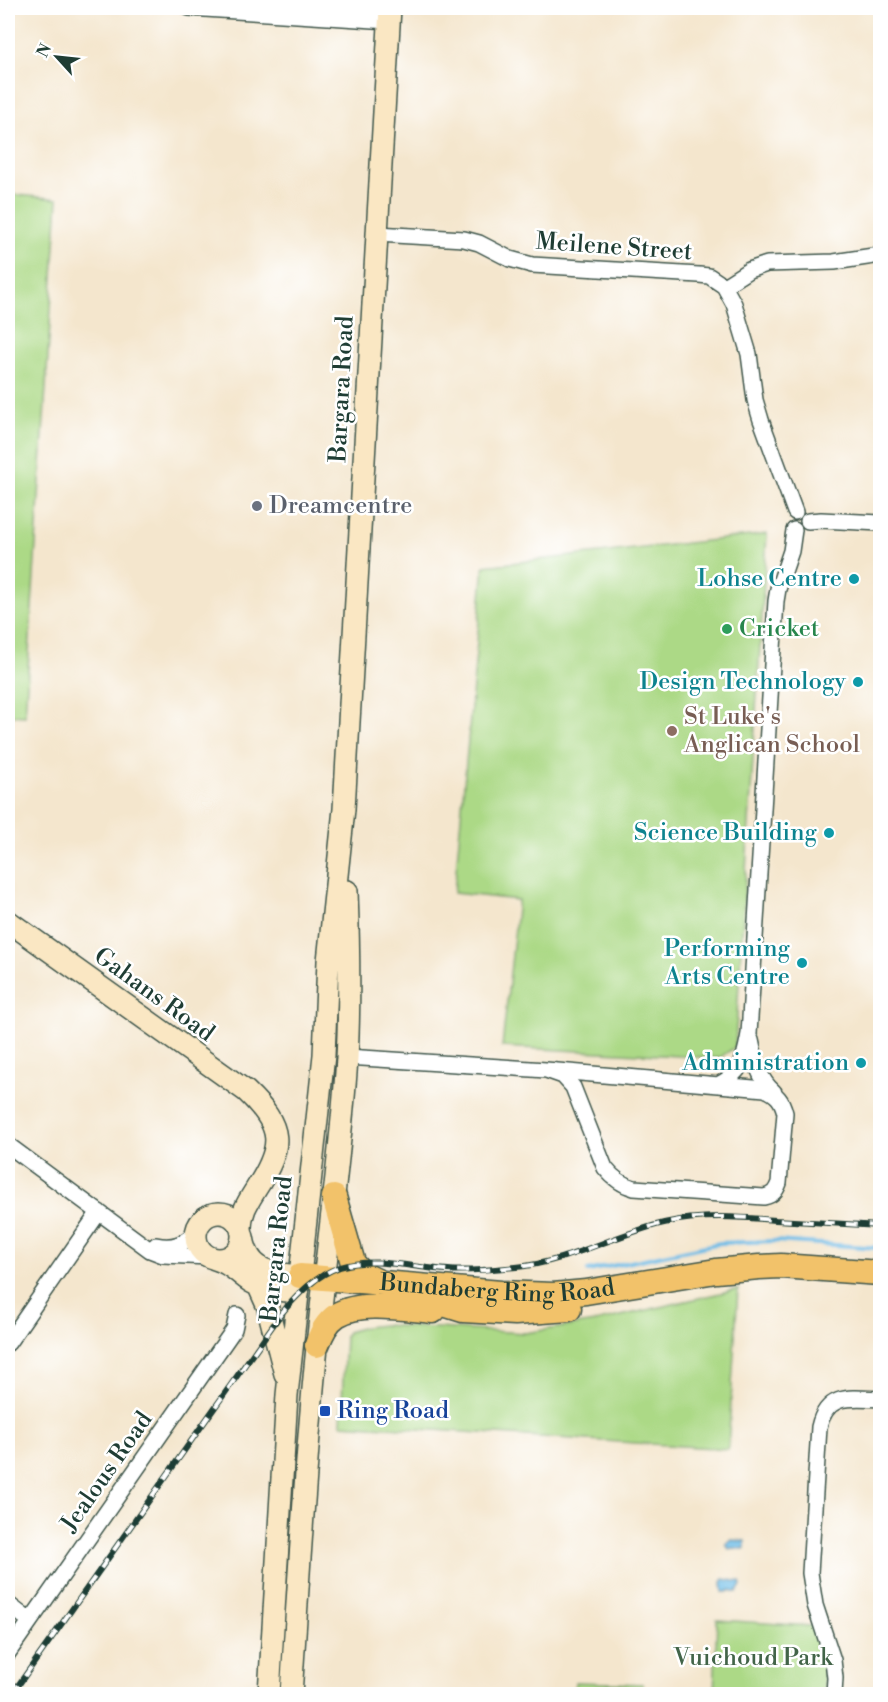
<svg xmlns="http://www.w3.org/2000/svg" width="888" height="1702" font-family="'Libre Bodoni',serif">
<rect width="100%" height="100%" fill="#fff"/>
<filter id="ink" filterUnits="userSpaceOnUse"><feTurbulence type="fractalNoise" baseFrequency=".0167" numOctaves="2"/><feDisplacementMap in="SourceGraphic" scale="12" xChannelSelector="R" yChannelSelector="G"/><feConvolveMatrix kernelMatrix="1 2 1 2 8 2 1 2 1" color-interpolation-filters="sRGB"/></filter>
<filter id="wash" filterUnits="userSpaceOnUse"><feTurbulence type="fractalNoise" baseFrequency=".008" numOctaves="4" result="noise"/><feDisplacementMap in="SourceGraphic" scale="24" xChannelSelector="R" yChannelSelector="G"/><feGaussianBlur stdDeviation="1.35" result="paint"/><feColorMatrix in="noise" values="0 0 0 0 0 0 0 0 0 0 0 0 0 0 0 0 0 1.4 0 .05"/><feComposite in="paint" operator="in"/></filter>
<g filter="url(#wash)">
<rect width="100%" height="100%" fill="#f4e6cd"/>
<path fill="#acd986" stroke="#668b5d" stroke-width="1.5" d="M8 194 58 199 25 716 8 715Z
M767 534 735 1047 719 1058 502 1047 518 900 454 893 484 566Z
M738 1289 728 1449 341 1424 345 1336 347 1332 365 1327 383 1325 525 1333 595 1322Z
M717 1620 811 1626C822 1652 826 1667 824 1694H714Z
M575 1682 643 1684V1694H574Z"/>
<path fill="#6cbce7" stroke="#467c8e" stroke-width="1.5" d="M730 1540 745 1541V1548L744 1549 734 1548 729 1549 726 1544Z
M724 1579 740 1582 741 1585 737 1592 731 1590 727 1592H723L722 1582Z"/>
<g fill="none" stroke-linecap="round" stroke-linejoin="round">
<path stroke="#6cbce7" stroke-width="4" d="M588 1271 720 1243 775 1241 880 1248"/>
</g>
</g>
<g filter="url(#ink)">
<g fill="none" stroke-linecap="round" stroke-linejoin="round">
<defs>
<path id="street" d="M189 8 389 21
M377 234 464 239 479 243 510 259 532 265 699 275 709 276 724 286 734 304 749 354 755 400 761 420 795 512
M724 286 749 270 767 264 834 262 880 255
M808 521 821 520 880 523
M751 1040C755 1059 758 1079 774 1092
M347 1057 546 1070 765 1089C777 1094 782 1100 785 1113L779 1183C776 1191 773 1195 764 1197L634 1188C622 1185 613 1178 605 1168L573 1087 563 1076 546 1070
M718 1085C743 1072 744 1060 749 1034L776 601 778 589 791 551 794 530
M8 1145 150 1250 163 1255 210 1257
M156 1245C173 1249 185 1244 197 1230
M8 1343 99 1212
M8 1604 30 1621
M8 1653 230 1335 234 1329 237 1315
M834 1694 835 1678 833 1660 815 1605 810 1573 819 1427C827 1392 852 1398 880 1399"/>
<path id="secondary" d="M8 921 246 1091C284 1127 284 1146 256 1189 248 1202 241 1212 241 1228
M196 1236a23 23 0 1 1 46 0a23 23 0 1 1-46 0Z
M243 1237C248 1272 271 1273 300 1276
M215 1259C231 1263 238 1274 251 1282 266 1291 282 1291 298 1291
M258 1285 267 1305 285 1374
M269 1694 287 1395 324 1055 328 961 344 809 390 8
M291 1694C299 1579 305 1462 317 1347 326 1251 341 1155 347 1058 350 1003 349 947 347 891"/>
<g id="primary">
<path d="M334 1197 353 1263 364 1275 377 1281"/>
<path id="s1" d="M300 1276 501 1293 553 1295 586 1292 716 1271 759 1267 781 1266 880 1273"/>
<path d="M417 1299 434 1301 463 1310 515 1313 569 1309"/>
<path d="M317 1345C321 1334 326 1322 337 1315 361 1300 406 1309 433 1311"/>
</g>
</defs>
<use href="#street" stroke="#3f564b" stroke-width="18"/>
<use href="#secondary" stroke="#3f564b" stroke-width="24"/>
<use href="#primary" stroke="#3f564b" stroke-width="27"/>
<use href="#street" stroke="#fff" stroke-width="15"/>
<use href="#secondary" stroke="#fae7c3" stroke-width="21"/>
<use href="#primary" stroke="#f2c26a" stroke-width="24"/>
<defs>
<path id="rail" d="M12 1694 281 1314C297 1295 316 1275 340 1267 375 1256 413 1268 448 1270 469 1272 495 1269 516 1267 569 1262 613 1235 664 1223 701 1214 739 1217 776 1220 811 1222 846 1224 880 1226"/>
</defs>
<use href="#rail" stroke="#1f3d34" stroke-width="6"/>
<use href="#rail" stroke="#fff" stroke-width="4" stroke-dasharray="11" stroke-linecap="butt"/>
</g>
</g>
<circle fill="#6b7280" stroke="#fff" stroke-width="2" cx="257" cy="506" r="6"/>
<g fill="#0f9aa8" stroke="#fff" stroke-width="2">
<circle cx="854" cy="579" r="6"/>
<circle cx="858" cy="682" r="6"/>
<circle cx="829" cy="833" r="6"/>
<circle cx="802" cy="963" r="6"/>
<circle cx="861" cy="1063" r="6"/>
</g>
<circle fill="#2e9e5b" stroke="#fff" stroke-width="2" cx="727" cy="629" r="6"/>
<circle fill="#8d6e63" stroke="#fff" stroke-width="2" cx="672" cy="731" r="6"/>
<rect fill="#1a4fb4" stroke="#fff" stroke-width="2" x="319" y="1405" width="12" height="12" rx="3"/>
<g text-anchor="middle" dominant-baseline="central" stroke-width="5" stroke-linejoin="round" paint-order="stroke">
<g font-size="24" fill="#1f3d34" stroke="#fff">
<text transform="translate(614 247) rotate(4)">Meilene Street</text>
<text transform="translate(342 389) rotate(-87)">Bargara Road</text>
<text transform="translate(154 995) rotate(36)">Gahans Road</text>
<text transform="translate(277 1249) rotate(-84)">Bargara Road</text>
<text stroke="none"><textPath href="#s1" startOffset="198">Bundaberg Ring Road</textPath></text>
<text transform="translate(107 1472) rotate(-55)">Jealous Road</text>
</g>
<g font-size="24" fill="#5b616d" stroke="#fff" text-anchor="start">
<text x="269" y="506">Dreamcentre</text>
</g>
<g font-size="24" fill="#0d838f" stroke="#fff" text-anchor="end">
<text x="842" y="579">Lohse Centre</text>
<text x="846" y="682">Design Technology</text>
<text x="817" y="833">Science Building</text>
<text x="790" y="949">Performing<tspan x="790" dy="28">Arts Centre</tspan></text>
<text x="849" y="1063">Administration</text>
</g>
<g font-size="24" fill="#27864d" stroke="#fff" text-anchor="start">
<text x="739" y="629">Cricket</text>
</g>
<g font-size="24" fill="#785e54" stroke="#fff" text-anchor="start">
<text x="684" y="717">St Luke's<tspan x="684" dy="28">Anglican School</tspan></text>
</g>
<g font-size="24" fill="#164399" stroke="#fff" text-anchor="start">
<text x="337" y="1411">Ring Road</text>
</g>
<g font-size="24" fill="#426448" stroke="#fff">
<text x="753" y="1658">Vuichoud Park</text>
</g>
</g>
<rect width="888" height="1702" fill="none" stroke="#fff" stroke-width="30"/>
<g transform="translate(57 57) rotate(297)" stroke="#ffffff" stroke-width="4.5" paint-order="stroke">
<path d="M0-4.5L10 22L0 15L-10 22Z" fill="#1f3d34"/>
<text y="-9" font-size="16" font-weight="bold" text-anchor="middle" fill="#1f3d34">N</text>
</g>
</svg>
